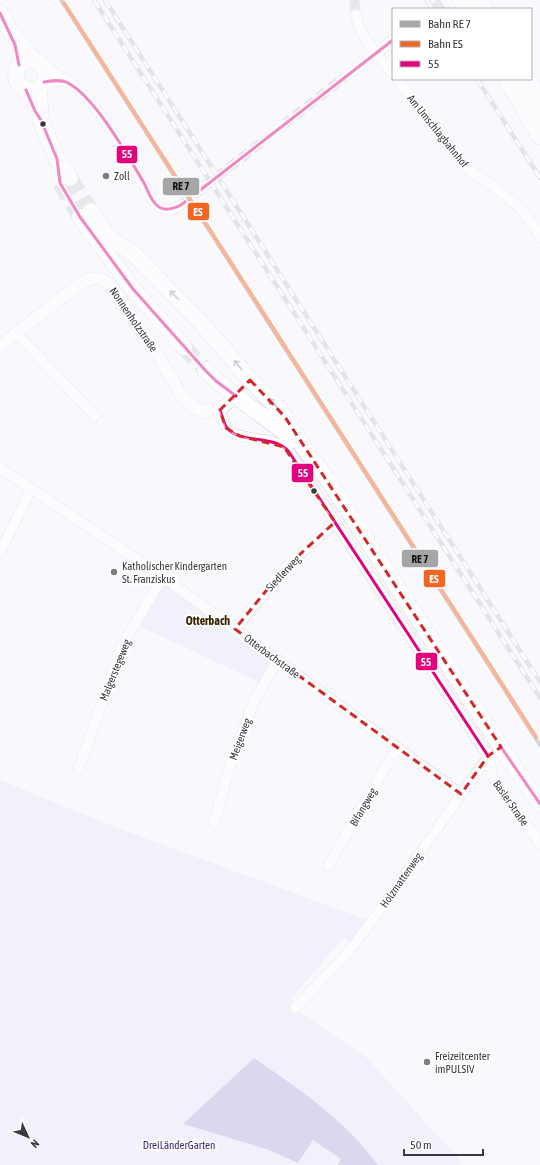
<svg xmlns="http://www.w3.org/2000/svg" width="540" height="1165" font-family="'Asap Condensed',sans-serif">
<rect width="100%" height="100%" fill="#f9f8fc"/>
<path fill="#e9e6fb" d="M166 586 268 660V666L259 682 139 626 163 587Z
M0 780 112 826 367 920 350 942 344 937 291 999 298 1005 295 1009 367 1058 435 1133 456 1155 461 1165H378C344 1120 299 1090 254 1058L183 1124 269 1150 298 1163 313 1139 342 1159 338 1165H0Z"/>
<path fill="#b8afe1" d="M254 1058C299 1089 345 1120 378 1165H338L341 1159 313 1140 298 1163 269 1150 183 1124Z"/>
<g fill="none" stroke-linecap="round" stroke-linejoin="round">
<path stroke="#d3d2d6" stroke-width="10" stroke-dasharray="10 5" stroke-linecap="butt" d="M354 0 356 15
M434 9 446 0
M283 125 346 76
M205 186 267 138
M181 205 201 189"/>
<path stroke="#d3d2d6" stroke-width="16" stroke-dasharray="16 8" stroke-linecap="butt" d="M70 178 91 211
M60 183 80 217
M184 347 205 370"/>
<defs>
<path id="minor" d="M356 15C360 38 379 56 393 74
M44 67C58 75 72 83 84 95 104 115 120 146 135 170 141 179 151 201 158 206 165 212 174 210 181 205
M346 76 393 40
M397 79 458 159 473 173 501 192 517 205 533 224 540 237
M44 82 56 81 68 82
M529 98 540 116
M267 138 283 125
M201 189 205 186
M16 333 95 416
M220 410C222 415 223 422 226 427 235 441 269 436 284 447 287 449 290 453 292 456L488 756 492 776 540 844
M0 468 163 577 461 794
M0 552 31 489
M235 629 283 570 335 522
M79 768 121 648 149 600 163 577
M214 822 232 760 254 701 278 660
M328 866 397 747
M295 1008 344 957 359 938 387 901 461 794 490 755"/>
<g id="tertiary">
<path id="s1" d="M0 346 78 285C93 276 100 275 112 288L156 352 181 395 193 407 205 412 220 410 236 396"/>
</g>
<path id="primary" d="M0 13 8 28 34 60
M16 75a15 15 0 1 1 30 0a15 15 0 1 1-30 0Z
M40 87 39 93 41 120 44 129 57 159 70 178
M91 211 108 236 134 254 201 323 225 350 250 380 275 405 285 417 303 447 328 480 501 747 540 804
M80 217 133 289 184 347
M205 370C232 396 265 416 294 440"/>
<path id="motorway" d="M462 0 468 9
M478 0 484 9
M508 79 540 135
M526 79 540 101"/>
</defs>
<use href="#minor" stroke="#d5d4d8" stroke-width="11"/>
<use href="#tertiary" stroke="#d5d4d8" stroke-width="13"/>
<use href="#primary" stroke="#d5d4d8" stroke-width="17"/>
<use href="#motorway" stroke="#d5d4d8" stroke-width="19"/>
<use href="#minor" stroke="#fefeff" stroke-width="10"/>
<use href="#tertiary" stroke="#fefeff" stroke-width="12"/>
<use href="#primary" stroke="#fefeff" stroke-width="16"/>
<use href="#motorway" stroke="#fefeff" stroke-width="18"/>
<defs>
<path id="rail" d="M94 0 540 698
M105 0 540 682
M427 0 433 9
M477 79 540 178"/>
</defs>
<use href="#rail" stroke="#c9c9ca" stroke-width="4.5"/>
<use href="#rail" stroke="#fff" stroke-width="3" stroke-dasharray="9" stroke-linecap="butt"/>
<defs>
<path id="bus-1" d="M0 13 15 45 19 65
M44 82C52 81 61 79 68 83 95 97 128 156 144 183 148 191 152 204 161 208 167 211 175 208 181 205L393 40
M26 90 35 111 41 120 57 159 60 183 80 217 133 289 205 370 216 381 236 396
M220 410C222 416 223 423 227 428 240 445 273 433 289 452L488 756
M501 747 540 804"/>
</defs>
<use href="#bus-1" stroke="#fff" stroke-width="6"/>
<use href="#bus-1" stroke="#e5007d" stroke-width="3"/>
<defs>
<path id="rail-1" d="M61 0 540 745"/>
<path id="rail-2" d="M64 3 536 737"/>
</defs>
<use href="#rail-1" stroke="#fff" stroke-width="7"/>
<use href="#rail-2" stroke="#fff" stroke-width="7"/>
<use href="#rail-1" stroke="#a6a6a9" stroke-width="4"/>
<use href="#rail-2" stroke="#f26522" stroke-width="4"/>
</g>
<defs><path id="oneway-shaft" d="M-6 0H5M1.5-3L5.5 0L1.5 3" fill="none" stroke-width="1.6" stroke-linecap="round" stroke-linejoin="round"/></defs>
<g stroke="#9c9c9f">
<use href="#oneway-shaft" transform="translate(174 295) rotate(-134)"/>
<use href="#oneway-shaft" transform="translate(238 365) rotate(-129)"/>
<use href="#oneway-shaft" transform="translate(273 403) rotate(-133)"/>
</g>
<path d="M0 0H540V1165H0ZM250 380 285 417 501 747 488 756 461 794 235 629 283 570 335 522 284 447 240 436 226 428 220 410Z" fill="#f9f8fc" fill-opacity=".55" fill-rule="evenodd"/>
<path fill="none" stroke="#d62828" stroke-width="3" stroke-dasharray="8 5" stroke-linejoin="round" d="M250 380 285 417 501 747 488 756 461 794 235 629 283 570 335 522 284 447 240 436 226 428 220 410Z"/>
<g fill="#3a393f" stroke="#fff" stroke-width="1.5">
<circle cx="43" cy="124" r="3.5"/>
<circle cx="314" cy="491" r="3.5"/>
</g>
<g fill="#7d7c81" stroke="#fff" stroke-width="1.5">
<circle cx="106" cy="176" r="4"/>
<circle cx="114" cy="572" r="4"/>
<circle cx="427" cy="1062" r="4"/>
</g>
<g text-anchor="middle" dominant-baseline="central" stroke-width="4" stroke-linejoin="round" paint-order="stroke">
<g font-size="11" fill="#3a393f" stroke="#fff">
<text transform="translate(438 131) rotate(51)">Am Umschlagbahnhof</text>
<text stroke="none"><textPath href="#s1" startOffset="176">Nonnenholzstraße</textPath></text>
<text transform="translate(283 573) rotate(-47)">Siedlerweg</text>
<text transform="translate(272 656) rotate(36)">Otterbachstraße</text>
<text transform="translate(115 670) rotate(-68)">Malgerstegeweg</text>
<text transform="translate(240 739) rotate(-70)">Meigerweg</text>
<text transform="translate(511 803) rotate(55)">Basler Straße</text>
<text transform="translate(363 807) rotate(-60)">Bifangweg</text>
<text transform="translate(401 880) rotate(-55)">Holzmattenweg</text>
</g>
<g font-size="11" fill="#3a393f" stroke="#fff" text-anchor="start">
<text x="114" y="176">Zoll</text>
<text x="122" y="566">Katholischer Kindergarten<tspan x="122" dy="13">St. Franziskus</tspan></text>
<text x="435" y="1056">Freizeitcenter<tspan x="435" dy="13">imPULSIV</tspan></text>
</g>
<g font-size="11" fill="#3e2577" stroke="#fff">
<text x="179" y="1145">DreiLänderGarten</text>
</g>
<g font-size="12" font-weight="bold" fill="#382600" stroke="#fff">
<text x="208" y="621">Otterbach</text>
</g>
</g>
<g stroke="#fff" stroke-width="1.5">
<rect x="116" y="145" width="22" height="19" rx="4" fill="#e5007d"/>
<rect x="162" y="177" width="38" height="19" rx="4" fill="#a6a6a9"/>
<rect x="187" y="202" width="23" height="19" rx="4" fill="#f26522"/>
<rect x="291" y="463" width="23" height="20" rx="4" fill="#e5007d"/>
<rect x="401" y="549" width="38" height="19" rx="4" fill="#a6a6a9"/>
<rect x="423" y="569" width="23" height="19" rx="4" fill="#f26522"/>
<rect x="415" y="652" width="23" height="19" rx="4" fill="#e5007d"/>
</g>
<g font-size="11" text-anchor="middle" font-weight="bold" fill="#fff">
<text x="127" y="158">55</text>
<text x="198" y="216">ES</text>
<text x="303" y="477">55</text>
<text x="434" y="583">ES</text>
<text x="426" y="666">55</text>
</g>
<g font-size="11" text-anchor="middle" font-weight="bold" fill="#111">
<text x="181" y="190">RE 7</text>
<text x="420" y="563">RE 7</text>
</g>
<rect x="392" y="8" width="140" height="72" fill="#ffffff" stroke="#b0b0b2"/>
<rect x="400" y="21" width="20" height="6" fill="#a6a6a9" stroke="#b0b0b2"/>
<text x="428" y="28" font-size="12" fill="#3a393f">Bahn RE 7</text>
<rect x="400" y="41" width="20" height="6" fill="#f26522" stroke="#b0b0b2"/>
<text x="428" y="48" font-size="12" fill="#3a393f">Bahn ES</text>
<rect x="400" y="61" width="20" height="6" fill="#e5007d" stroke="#b0b0b2"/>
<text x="428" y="68" font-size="12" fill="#3a393f">55</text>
<g transform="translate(28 1137) rotate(134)" stroke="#ffffff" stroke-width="3" paint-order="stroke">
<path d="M0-3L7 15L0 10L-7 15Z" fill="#3a393f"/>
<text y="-6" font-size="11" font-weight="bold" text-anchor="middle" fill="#3a393f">N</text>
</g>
<path d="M404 1149v6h79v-6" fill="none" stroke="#3a393f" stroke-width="2"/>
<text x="410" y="1149" font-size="12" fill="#3a393f" stroke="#ffffff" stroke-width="3" paint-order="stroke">50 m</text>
</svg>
